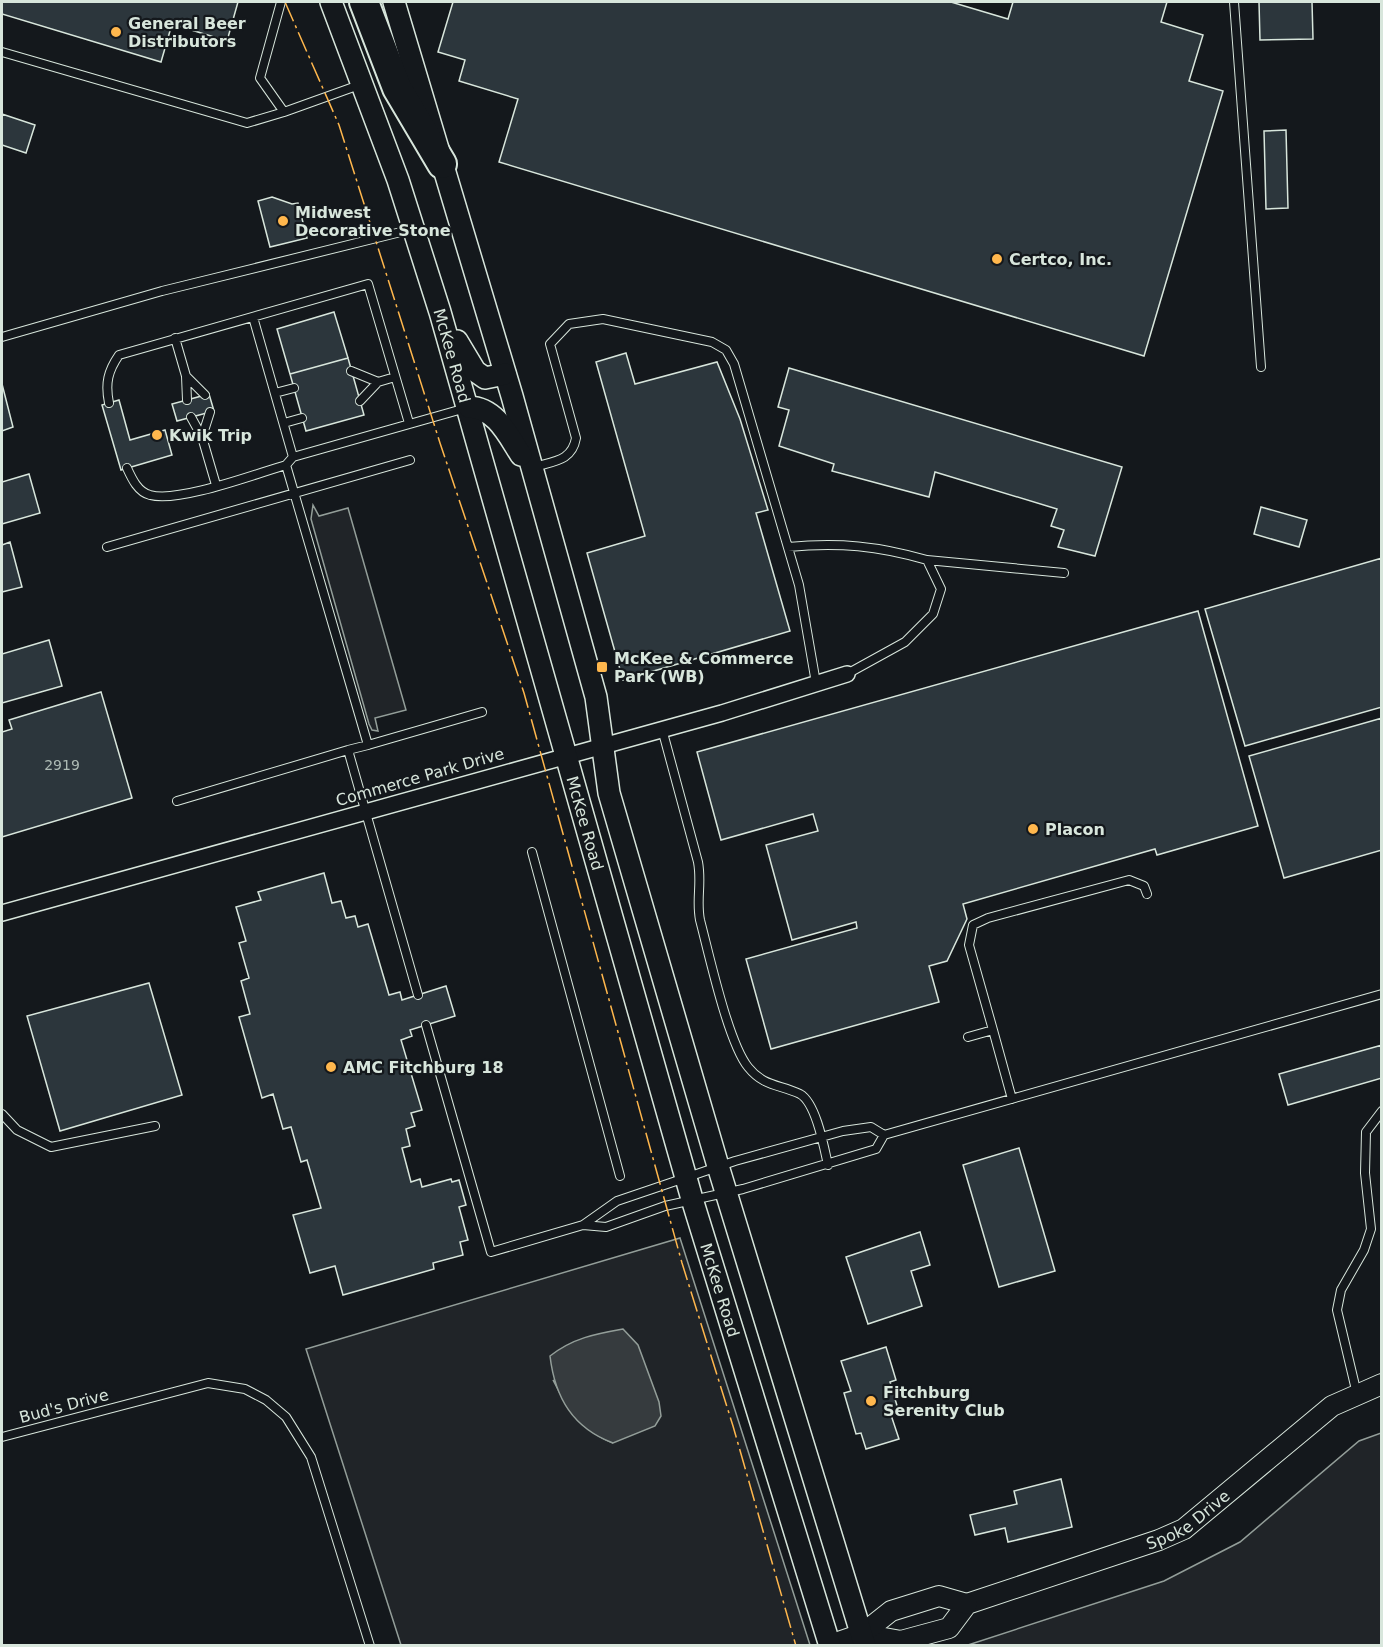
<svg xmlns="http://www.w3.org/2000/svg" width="1383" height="1647" font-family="'DejaVu Sans',sans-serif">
<rect width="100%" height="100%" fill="#14181c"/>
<path fill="#202428" stroke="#939e99" stroke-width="1.5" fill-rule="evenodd" d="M313 505 319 516 348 508 406 710 375 718 378 731 372 730 369 724 311 519Z
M680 1238 810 1645H401L306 1349ZM553 1380 613 1443C582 1431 568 1410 553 1380Z
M1381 1433V1645H968L1164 1581 1240 1542 1359 1441Z"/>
<path fill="#363b3e" stroke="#939e99" stroke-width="1.5" d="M623 1329 638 1345 659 1402 661 1416 655 1426 613 1443C573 1428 555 1398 550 1356 573 1338 595 1334 623 1329Z"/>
<path fill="#2c363c" stroke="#d8e6dc" stroke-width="1.5" d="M2 2H238L227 41 172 24 161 62 2 14Z
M453 2H951L1008 19 1013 2H1167L1161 22 1203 35 1189 81 1223 91 1144 356 499 162 518 99 459 81 465 60 438 52Z
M1259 2H1312L1313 39 1260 40Z
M2 114 35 125 26 153 2 145Z
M1286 130 1288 208 1266 209 1264 131Z
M272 197 292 204 298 203 307 238 270 247 258 201Z
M334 312 348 358 290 374 277 329Z
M626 353 635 384 717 362 740 419 768 510 756 513 790 631 623 680 587 553 645 536 596 362Z
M348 358 364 415 306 431 290 374Z
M789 368 1122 467 1095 556 1058 547 1064 530 1051 526 1057 509 935 472 929 497 832 471 834 464 779 446 789 410 778 407Z
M2 384 13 427 2 431Z
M209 394 214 411 177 421 172 404Z
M119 400 130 440 165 430 172 455 121 470 102 405Z
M29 474 40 513 2 524V482Z
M1261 507 1307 520 1299 547 1254 534Z
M10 542 22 587 2 592V545Z
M1382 558V707L1245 746 1205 609Z
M1198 611 1258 826 1157 855 1155 849 963 904 967 919 947 961 929 966 939 1002 771 1049 746 959 857 928 856 922 792 940 766 845 818 831 813 814 721 840 697 752Z
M49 640 62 686 2 703V654Z
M101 692 132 798 2 837V732L12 729 9 720Z
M1382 718V850L1284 878 1249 756Z
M324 873 332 903 341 901 346 918 355 916 358 927 368 924 389 995 400 992 402 1000 446 986 455 1016 410 1030 412 1036 401 1040 422 1110 411 1113 415 1126 406 1129 410 1146 402 1148 411 1182 420 1179 422 1187 451 1179 452 1182 459 1180 466 1205 459 1207 468 1240 460 1242 463 1255 433 1263 434 1269 343 1295 335 1266 310 1273 293 1215 321 1208 307 1160 301 1162 291 1127 283 1129 273 1094 262 1098 239 1017 250 1014 241 981 249 978 239 943 246 941 236 907 261 900 258 892Z
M149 983 182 1095 60 1131 27 1016Z
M1382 1045V1078L1288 1105 1279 1074Z
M1019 1148 1055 1271 999 1287 963 1165Z
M920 1232 930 1265 911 1271 922 1306 868 1324 846 1257Z
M886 1347 896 1380 890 1382 898 1409 890 1412 899 1439 866 1449 861 1433 856 1434 844 1393 851 1391 841 1361Z
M1061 1479 1072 1527 1008 1542 1005 1528 975 1535 970 1515 1017 1504 1014 1491Z"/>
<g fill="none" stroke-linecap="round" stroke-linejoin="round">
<defs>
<path id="service" d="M281 2 260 78 284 112 362 84
M1234 2 1261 367
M2 52 247 123 284 112
M253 317 293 457
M2 337 162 291 413 229
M175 338 186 376 205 395
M351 371 378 382 395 377
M186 376 187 400
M275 393 294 388
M360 401 378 382
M109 403C105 383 108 371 119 355L368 284 409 423
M210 412 202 437 216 485
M191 417 202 437
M284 423 302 418
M534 467C554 461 572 461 576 438L550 344 569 324 603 319 712 342 726 350 734 364 799 585 816 683
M127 468C132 479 138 492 150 495 179 503 255 474 286 465
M107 547 410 460
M788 547C839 542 878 546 927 560L941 589 933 614 905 642 847 674
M927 560 1064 573
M662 729 698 862C702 884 696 899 700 920 709 954 728 1042 748 1067 764 1087 779 1084 800 1094 816 1103 824 1147 828 1165
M368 745 482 712
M177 801 348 750
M532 852 620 1176
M418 995 348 750 368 745 286 465 293 457 466 408
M426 1025 491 1252 583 1225 617 1201 735 1161 843 1131 871 1127 884 1135
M993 1030 969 945 973 925 988 918 1129 880 1144 886 1147 894
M968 1037 993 1030 1012 1099
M2 1114 17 1130 51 1147 155 1126
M583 1225 606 1227 665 1206 743 1189 876 1149 884 1135 1382 994
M1357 1394 1337 1310 1341 1290 1364 1250 1371 1229 1365 1173 1366 1132 1382 1111
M2 1437 208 1383 245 1389 266 1400 286 1417 311 1457 370 1646"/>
<path id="minor" d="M2 913 722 713 847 674"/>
<g id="tertiary">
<path id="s1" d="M862 1634 901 1641 949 1628 967 1604 1159 1540 1184 1529 1332 1406 1382 1384"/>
<path d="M830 1645 862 1634 891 1611 939 1596 967 1604"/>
</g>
<g id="secondary">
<path id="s2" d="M331 2 398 180 440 312 692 1199 830 1646"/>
<path d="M394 2 512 396 596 697 609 793 718 1166 865 1646"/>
<path d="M457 341 475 371 485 378 505 374"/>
<path d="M469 407C496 408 508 435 521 455"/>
</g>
<path id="motorway" d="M364 2 397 88 442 164"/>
</defs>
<use href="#service" stroke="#d8e6dc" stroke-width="10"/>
<use href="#minor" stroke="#d8e6dc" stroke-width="18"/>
<use href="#tertiary" stroke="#d8e6dc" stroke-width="22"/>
<use href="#secondary" stroke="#d8e6dc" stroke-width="24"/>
<use href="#motorway" stroke="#d8e6dc" stroke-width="32"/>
<use href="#service" stroke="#14181c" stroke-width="8"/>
<use href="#minor" stroke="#14181c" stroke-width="15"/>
<use href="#tertiary" stroke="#14181c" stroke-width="20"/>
<use href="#secondary" stroke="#14181c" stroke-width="21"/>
<use href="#motorway" stroke="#14181c" stroke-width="28"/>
<path stroke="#ffb74d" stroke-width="1.5" stroke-dasharray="21 4.5 3 4.5" stroke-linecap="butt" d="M285 2 339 125 440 443 524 693 682 1263 733 1426 796 1646"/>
</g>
<g fill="#ffb74d" stroke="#14181c" stroke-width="2">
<circle cx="116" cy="32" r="6"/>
<circle cx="283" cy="221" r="6"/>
<circle cx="997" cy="259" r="6"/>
<circle cx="157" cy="435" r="6"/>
<rect x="596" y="661" width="12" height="12" rx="3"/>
<circle cx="1033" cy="829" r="6"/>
<circle cx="331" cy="1067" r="6"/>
<circle cx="871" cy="1401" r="6"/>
</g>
<g text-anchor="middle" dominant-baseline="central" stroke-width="4.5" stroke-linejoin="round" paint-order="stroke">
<g font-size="14" fill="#adbab4">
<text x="62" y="765">2919</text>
</g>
<g font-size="16" font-weight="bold" fill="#d8e6dc" stroke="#14181c" text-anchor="start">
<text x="128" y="23">General Beer<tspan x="128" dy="18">Distributors</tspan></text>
<text x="295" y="212">Midwest<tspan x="295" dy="18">Decorative Stone</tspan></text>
<text x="1009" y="259">Certco, Inc.</text>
<text x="169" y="435">Kwik Trip</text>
<text x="614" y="658">McKee &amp; Commerce<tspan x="614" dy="18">Park (WB)</tspan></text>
<text x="1045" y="829">Placon</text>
<text x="343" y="1067">AMC Fitchburg 18</text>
<text x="883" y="1392">Fitchburg<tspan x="883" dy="18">Serenity Club</tspan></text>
</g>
<g font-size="16" fill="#d8e6dc" stroke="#14181c">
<text stroke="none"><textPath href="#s2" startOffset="374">McKee Road</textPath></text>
<text transform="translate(420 777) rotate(-16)">Commerce Park Drive</text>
<text stroke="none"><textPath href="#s2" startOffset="860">McKee Road</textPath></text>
<text stroke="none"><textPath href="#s2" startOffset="1346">McKee Road</textPath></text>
<text transform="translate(64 1406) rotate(-15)">Bud's Drive</text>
<text stroke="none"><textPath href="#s1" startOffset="357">Spoke Drive</textPath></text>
</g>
</g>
<rect width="1383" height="1647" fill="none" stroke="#d8e6dc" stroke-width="6"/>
</svg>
